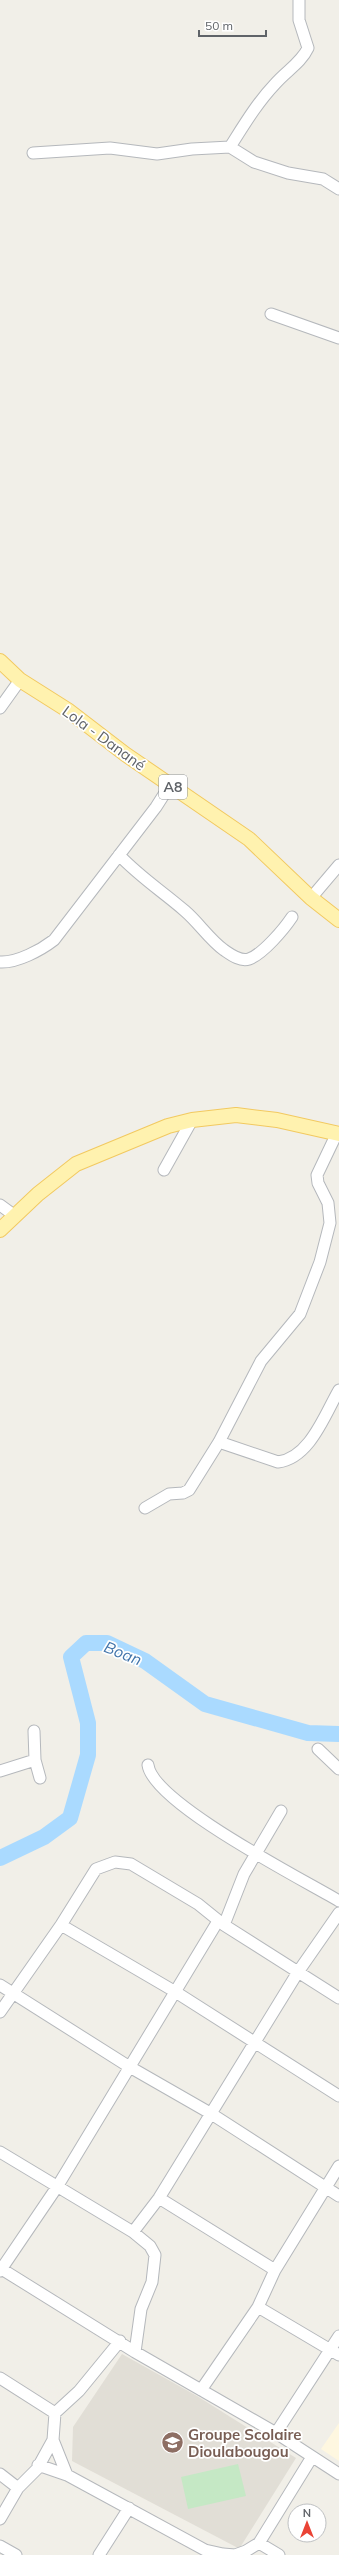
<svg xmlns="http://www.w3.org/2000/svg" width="339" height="2555" font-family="Mulish,sans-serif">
<rect width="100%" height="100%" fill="#f1efe8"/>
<path fill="#fef7e0" d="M339 2423V2461L321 2449Z"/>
<path fill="#e1ded6" d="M122 2354 197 2396 296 2458 241 2546 238 2548 72 2461 73 2427Z"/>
<path fill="#c5e8c5" d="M238 2464 246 2496 188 2509 181 2477Z"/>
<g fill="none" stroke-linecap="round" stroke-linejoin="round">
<path stroke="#aadaff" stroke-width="16" d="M0 1858 44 1837 70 1818 88 1755V1723L71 1657 86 1643H107L145 1661 205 1704 308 1733 339 1734"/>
<defs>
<path id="minor" d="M230 147C244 125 257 103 275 84 286 71 301 63 308 48L299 20V0
M33 153 110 148 157 154 192 149 230 147 254 162 288 173 323 179 339 189
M271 314 339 338
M0 708 20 680
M119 855C141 878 162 891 185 911 199 923 209 939 224 950 230 954 240 962 249 959 263 954 284 929 292 917
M311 898 339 865
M0 962C17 963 41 950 54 940L156 807 170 785
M164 1170 192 1120
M0 1205 15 1216
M219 1442 278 1462C310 1458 325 1414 339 1390
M145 1508 169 1494 183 1493 189 1490 219 1442 261 1361 300 1314 320 1262 330 1223 328 1203 318 1183 317 1175 337 1133
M34 1731 35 1760 40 1778
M318 1749 339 1769
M148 1765C153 1803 302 1879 339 1901
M0 1771 35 1760
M61 1925 174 1991 339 2096
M224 1925 244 1874 281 1811
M0 1985 128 2066 210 2113 339 2196
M0 2012 61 1925 96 1869 115 1862 131 1864 198 1904 224 1925 339 1998
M0 2152 133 2232 150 2246 155 2255 152 2282 141 2309 135 2352
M159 2198 275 2270
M133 2232 159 2198 298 1972 339 1913
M0 2268 135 2352 276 2433 339 2474
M0 2271 57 2187 218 1921
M258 2307 339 2355
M0 2378 55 2413 53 2440 67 2475 205 2550 223 2554 235 2555 246 2551 259 2543 312 2457
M201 2390 258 2307 275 2270 339 2166
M55 2413 79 2391 120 2341
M276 2433 339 2336
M38 2465 67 2475
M0 2474 18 2488
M0 2519 18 2488 37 2469 53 2440
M259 2543 279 2555
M0 2546 16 2555
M99 2555 129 2508"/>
<path id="major" d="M0 661 20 680 69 711 125 754 249 839 311 898 339 920
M0 1230 38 1194 76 1164 168 1126 192 1120 236 1115 277 1120 339 1134"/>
</defs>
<use href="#minor" stroke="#b5b8bc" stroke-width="13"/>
<use href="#major" stroke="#f2c960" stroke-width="16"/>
<use href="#minor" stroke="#fff" stroke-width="11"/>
<use href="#major" stroke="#fff2af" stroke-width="14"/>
</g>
<defs>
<symbol id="school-disc" viewBox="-11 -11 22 22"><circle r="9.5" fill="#8d6e63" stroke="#fff"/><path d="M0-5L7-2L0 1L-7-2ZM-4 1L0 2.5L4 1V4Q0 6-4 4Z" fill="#fff"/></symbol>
</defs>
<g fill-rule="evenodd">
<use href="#school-disc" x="160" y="2430" width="25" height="25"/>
</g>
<g text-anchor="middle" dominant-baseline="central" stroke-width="3.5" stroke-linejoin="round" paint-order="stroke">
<rect fill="#fff" stroke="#8f9295" stroke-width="1" x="159" y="775" width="28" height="24" rx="3"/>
<g font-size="14" font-weight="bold" fill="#5f6368">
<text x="173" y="787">A8</text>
</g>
<g font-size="15" fill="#5f6368" stroke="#fff">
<text transform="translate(104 738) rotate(36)">Lola - Danané</text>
</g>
<g font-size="15" font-weight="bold" fill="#785e54" stroke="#fff" text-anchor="start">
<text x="188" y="2434">Groupe Scolaire<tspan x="188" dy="17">Dioulabougou</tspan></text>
</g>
<g font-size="16" font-style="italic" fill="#4174aa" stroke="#fff">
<text transform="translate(123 1653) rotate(22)">Boan</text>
</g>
</g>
<g transform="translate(307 2523)"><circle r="19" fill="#ffffff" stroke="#bfc1c3"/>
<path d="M0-3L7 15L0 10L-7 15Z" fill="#ea4335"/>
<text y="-6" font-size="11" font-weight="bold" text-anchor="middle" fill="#5f6368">N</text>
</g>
<path d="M199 30v6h67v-6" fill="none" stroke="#5f6368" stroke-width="2"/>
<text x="205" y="30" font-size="12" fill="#5f6368" stroke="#ffffff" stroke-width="3" paint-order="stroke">50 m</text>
</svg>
